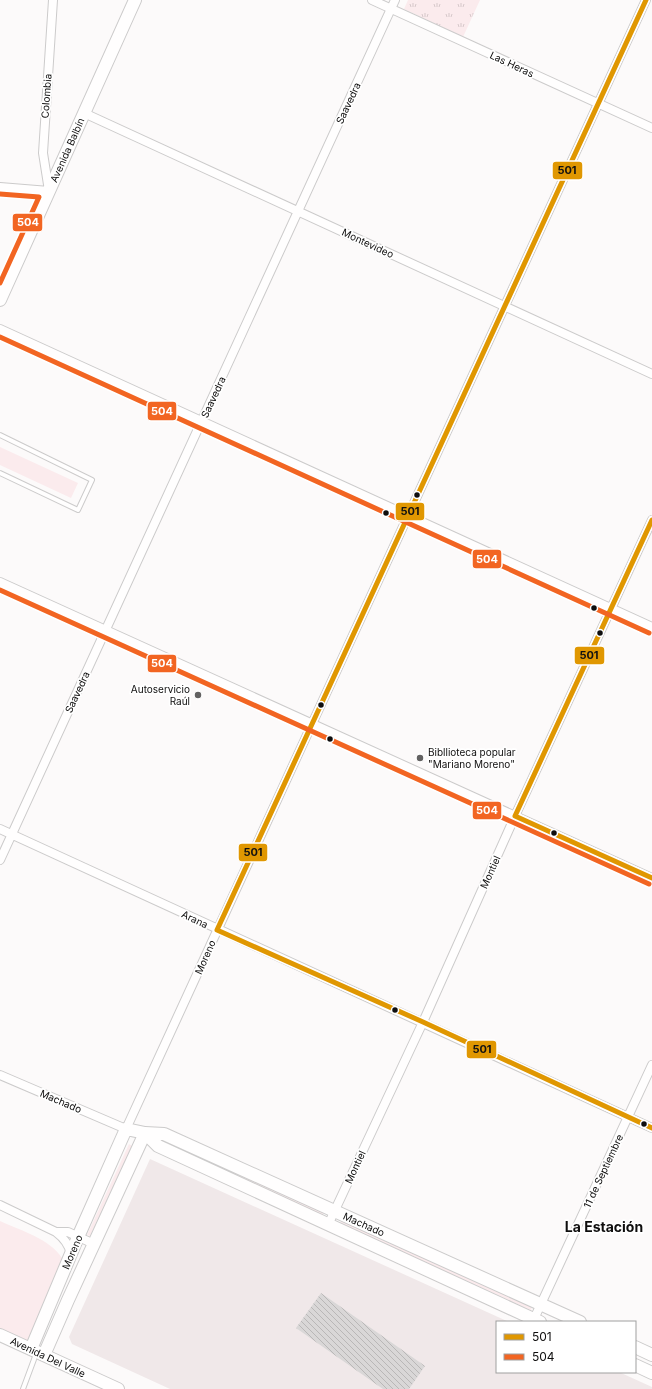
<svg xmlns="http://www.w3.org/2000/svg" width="652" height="1389" font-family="Inter,sans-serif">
<defs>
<pattern id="park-tufts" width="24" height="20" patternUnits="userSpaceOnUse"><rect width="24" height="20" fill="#fbebed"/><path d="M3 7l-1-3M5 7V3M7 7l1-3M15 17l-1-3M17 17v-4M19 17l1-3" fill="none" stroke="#d6c8ca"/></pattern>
<pattern id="building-back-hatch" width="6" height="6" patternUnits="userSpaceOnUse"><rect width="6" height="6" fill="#d9d7d7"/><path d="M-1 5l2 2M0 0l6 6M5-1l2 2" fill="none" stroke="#b9b7b7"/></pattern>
</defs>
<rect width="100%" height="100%" fill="#fcfafa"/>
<path fill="#f0e8e9" d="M150 1159 509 1322H497V1372H619L652 1387V1389H170L72 1344 69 1337Z"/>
<path fill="#fbebed" d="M0 447 78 483 71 498 0 465Z
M160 1138 324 1212 322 1216 159 1141Z
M129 1144 132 1146 90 1236 87 1235Z
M0 1221C20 1230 50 1239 62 1258V1263L27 1344 0 1331Z
M341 1221 532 1307 531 1310 340 1224Z"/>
<path fill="url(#park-tufts)" d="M408 0H480L463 37 404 9Z"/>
<path fill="url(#building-back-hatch)" d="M321 1293 425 1366 409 1389H383L296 1328Z"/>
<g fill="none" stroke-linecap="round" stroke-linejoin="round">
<defs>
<path id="lane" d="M0 435 92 480 78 510 0 473
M23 1389 36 1354"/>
<path id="street" d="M372 0 652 128
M84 113 652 374
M0 187 49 191 43 153 53 0
M0 329 652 627
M0 582 652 878
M0 829 652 1128
M0 860 395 0
M0 1075 126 1129 312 724 646 0
M0 1205 56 1232H68L94 1244
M328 1225 423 1022 515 816 652 520
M56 1232C64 1238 69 1244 71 1254
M534 1319 652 1065"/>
<path id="secondary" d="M0 300 135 0
M145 1133 158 1146 540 1322
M0 1335 118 1389
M635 1347 652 1355
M31 1349 78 1237 126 1129 145 1133 164 1134 580 1322
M44 1355 68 1300 145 1133
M635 1365 652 1373"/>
</defs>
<use href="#lane" stroke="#cccbcb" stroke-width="6"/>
<use href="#street" stroke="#cccbcb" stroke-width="10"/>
<use href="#secondary" stroke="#cccbcb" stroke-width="14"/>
<use href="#lane" stroke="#fffefe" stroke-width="4"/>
<use href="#street" stroke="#fffefe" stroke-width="8"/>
<use href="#secondary" stroke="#fffefe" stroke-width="12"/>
<defs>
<path id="bus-1" d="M646 0 217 930 423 1022 652 1128
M652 520 515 816 652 878"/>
<path id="bus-2" d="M0 194 39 197 0 283
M0 337 649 633
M0 590 649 884"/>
</defs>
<use href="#bus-1" stroke="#fff" stroke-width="8"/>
<use href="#bus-2" stroke="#fff" stroke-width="8"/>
<use href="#bus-1" stroke="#e09701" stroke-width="5"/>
<use href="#bus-2" stroke="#f26522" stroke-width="5"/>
</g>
<g fill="#0f0e0e" stroke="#fff" stroke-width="1.5">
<circle cx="417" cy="495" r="3.5"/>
<circle cx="386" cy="513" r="3.5"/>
<circle cx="594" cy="608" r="3.5"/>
<circle cx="600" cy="633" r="3.5"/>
<circle cx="321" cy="705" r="3.5"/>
<circle cx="330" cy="739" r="3.5"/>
<circle cx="554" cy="833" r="3.5"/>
<circle cx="395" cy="1010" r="3.5"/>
<circle cx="644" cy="1124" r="3.5"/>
</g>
<g fill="#626161" stroke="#fff" stroke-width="1.5">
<circle cx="198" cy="695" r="4"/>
<circle cx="420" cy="758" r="4"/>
</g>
<g text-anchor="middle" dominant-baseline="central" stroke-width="3.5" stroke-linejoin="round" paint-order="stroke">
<g font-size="10" fill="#0f0e0e" stroke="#fff">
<text transform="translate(512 64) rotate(25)">Las Heras</text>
<text transform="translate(46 96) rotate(-86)">Colombia</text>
<text transform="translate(348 103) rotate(-65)">Saavedra</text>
<text transform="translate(67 150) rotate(-66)">Avenida Balbín</text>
<text transform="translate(368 243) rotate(25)">Montevideo</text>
<text transform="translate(213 397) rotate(-65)">Saavedra</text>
<text transform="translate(77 692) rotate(-65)">Saavedra</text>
<text transform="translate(490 872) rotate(-66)">Montiel</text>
<text transform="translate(195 919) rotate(25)">Arana</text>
<text transform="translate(205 957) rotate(-66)">Moreno</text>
<text transform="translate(61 1101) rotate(23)">Machado</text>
<text transform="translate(355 1167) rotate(-65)">Montiel</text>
<text transform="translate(603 1171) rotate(-65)">11 de Septiembre</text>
<text transform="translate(364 1224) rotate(24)">Machado</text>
<text transform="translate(72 1252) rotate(-67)">Moreno</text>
<text transform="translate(48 1357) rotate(25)">Avenida Del Valle</text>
</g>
<g font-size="10" fill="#0f0e0e" stroke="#fff" text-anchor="end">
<text x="190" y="689">Autoservicio<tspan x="190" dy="12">Raúl</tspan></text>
<text x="428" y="752" text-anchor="start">Bibllioteca popular<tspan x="428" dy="12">"Mariano Moreno"</tspan></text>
</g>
<g font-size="14" font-weight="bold" fill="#0f0e0e" stroke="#fff">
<text x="604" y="1226">La Estación</text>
</g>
</g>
<g stroke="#fff" stroke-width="1.5">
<rect x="552" y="161" width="31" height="19" rx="4" fill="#e09701"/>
<rect x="12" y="213" width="31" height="19" rx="4" fill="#f26522"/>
<rect x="147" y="401" width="30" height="20" rx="4" fill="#f26522"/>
<rect x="395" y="502" width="30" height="19" rx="4" fill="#e09701"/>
<rect x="472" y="549" width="30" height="20" rx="4" fill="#f26522"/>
<rect x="574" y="646" width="31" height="19" rx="4" fill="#e09701"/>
<rect x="147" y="654" width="30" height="19" rx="4" fill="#f26522"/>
<rect x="472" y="801" width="30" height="19" rx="4" fill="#f26522"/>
<rect x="238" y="843" width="30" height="19" rx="4" fill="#e09701"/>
<rect x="466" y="1040" width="31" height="19" rx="4" fill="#e09701"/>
</g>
<g font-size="11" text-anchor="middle" font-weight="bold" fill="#fff">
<text x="28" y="226">504</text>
<text x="162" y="415">504</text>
<text x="487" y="563">504</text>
<text x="162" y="667">504</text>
<text x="487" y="814">504</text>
</g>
<g font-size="11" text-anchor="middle" font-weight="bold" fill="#111">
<text x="567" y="174">501</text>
<text x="410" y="515">501</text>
<text x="589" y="659">501</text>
<text x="253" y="856">501</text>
<text x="482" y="1053">501</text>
</g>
<rect x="496" y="1321" width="140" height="52" fill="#ffffff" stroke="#9f9f9f"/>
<rect x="504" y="1334" width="20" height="6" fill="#e09701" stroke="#9f9f9f"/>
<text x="532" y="1341" font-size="12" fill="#0f0e0e">501</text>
<rect x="504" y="1354" width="20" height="6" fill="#f26522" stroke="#9f9f9f"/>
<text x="532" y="1361" font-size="12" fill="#0f0e0e">504</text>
</svg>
